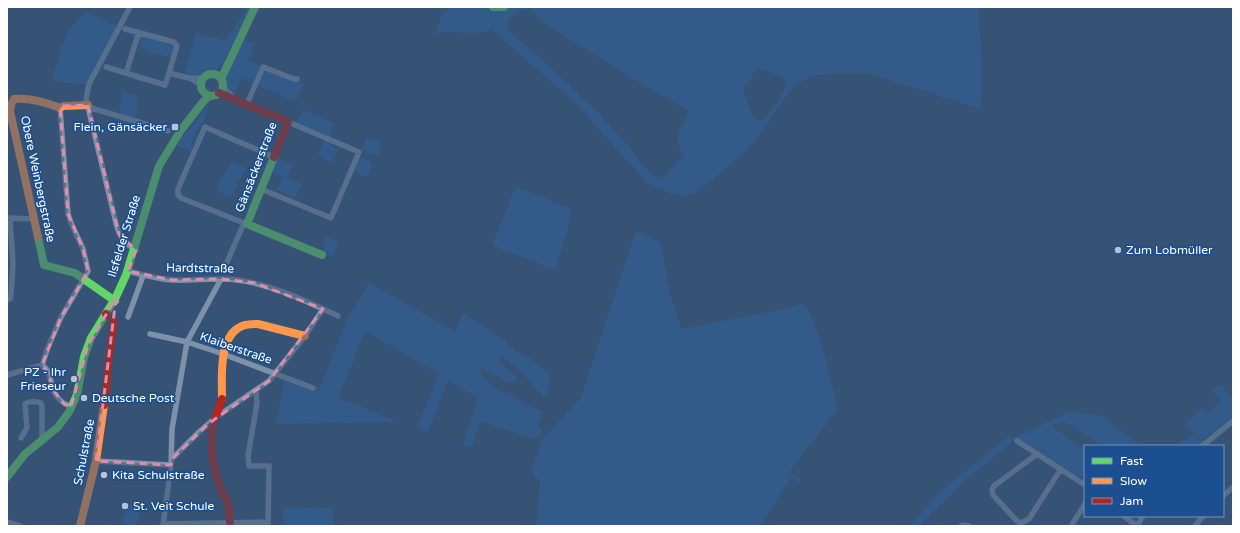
<svg xmlns="http://www.w3.org/2000/svg" width="1240" height="533" font-family="'Varela Round',sans-serif">
<rect width="100%" height="100%" fill="#365274"/>
<path fill="#2f66a5" fill-rule="evenodd" d="M248 7H254L235 45 232 44C228 52 224 63 217 69 214 71 208 71 205 73V74C198 77 192 74 185 73L196 33 226 41Z
M451 7H978C981 41 984 75 980 109L870 73 813 75 793 87 762 131 744 154 695 193 685 196 668 192 647 183 578 106 553 83 492 30 477 33 442 32 435 35 443 12 450 9ZM531 8 539 20 645 86 689 111C681 130 671 134 684 155L661 180 646 169 626 143 597 112 542 59 520 41 509 31 507 25C512 12 518 12 531 8ZM758 68 765 70 785 79C787 94 773 107 765 119L755 121 742 88 751 79 755 71Z
M86 12 119 27 90 85 52 81C59 57 64 27 86 12Z
M141 35 172 44 174 48 171 57 153 53 139 46Z
M244 40 255 43 248 61 260 66 253 83 241 78 234 95 226 87 224 77 242 41Z
M267 71 295 82 297 81 303 84 295 101 258 86 264 72Z
M122 91 138 96 136 119 120 114Z
M207 106H209L201 128 198 127 195 135 198 137V139L194 137 191 146 194 148 192 151 176 145 184 134 189 130Z
M303 110 334 123 329 136 296 123Z
M367 137 380 142 381 145 377 156 361 150Z
M325 140 333 143 331 146 338 150 332 163 318 156Z
M358 157 373 163 367 177 352 171Z
M279 158 293 165 287 177 302 184 295 198 276 189 283 177 272 171Z
M232 161 246 168 240 180 237 179 236 182 238 184 231 197 216 190Z
M516 187 572 209 568 228 555 270 492 245Z
M636 231 662 243 668 288 681 329 779 310 801 304 805 305C822 334 829 375 838 408L789 472 801 480 800 483 791 477 760 526H536L540 481 531 471 543 438 581 398Z
M326 236 339 242 333 257 323 253 324 248 322 247Z
M369 283 455 331 463 313 506 342 518 353 531 359 549 374 550 384 546 397 537 390 523 374 503 357 498 361 517 377 514 383 506 381 481 368 482 376 496 389 520 400 528 406 542 411 538 426 543 430 535 439 481 421 471 448 463 444 478 398 448 380 428 432 417 428 439 374 365 331 338 398 399 422 276 424 285 376 320 388 347 320Z
M1218 385H1221L1233 399V417L1202 440 1185 425 1202 408 1208 413 1222 400 1212 390Z
M1069 412 1100 415 1141 446H1102L1065 422 1054 424 1051 426 1085 449V476L1077 477 1061 472 1012 439 1011 443 969 477 918 526H909L941 491 1009 436 1012 439Z
M1194 434 1202 441 1197 446H1175Z
M127 504 141 507 136 526 123 523Z
M283 507 333 508V526H284Z"/>
<g fill="none" stroke-linecap="round" stroke-linejoin="round">
<path stroke="#7d92a8" stroke-width="5.5" d="M130 7 89 84 86 99 117 227C121 239 125 243 136 250
M125 29 174 42 177 46 169 73 189 78H204
M106 67 165 85 169 73
M126 73 139 32
M190 78 201 85
M223 87 232 96
M247 104 263 67 294 79H297
M88 107 168 131
M261 189 331 218 359 152 288 122
M7 218 34 219
M244 223 181 198 178 195V189L205 127 274 157
M227 262 244 223 246 224
M128 271C143 275 158 279 173 280 195 281 216 277 238 280 273 285 306 301 338 316
M7 300 10 299 11 295 13 264 10 218
M128 317 143 276
M150 334 187 342 223 354 313 388
M42 365 48 347 61 317 88 271 83 249 71 223 68 214 60 108
M7 375 42 365C57 375 44 396 71 407
M256 390 257 403 248 456 249 466H269L268 526
M21 438 27 428 25 404C29 401 36 401 41 403L42 406V440
M1017 441 1085 485
M1202 446 1233 421
M1037 454 994 486 992 490 993 495 1017 521 1021 523 1029 519 1061 469
M172 459 199 432 215 418 269 381 305 336 323 309
M96 461 171 465
M1223 496 1233 487
M1124 516 1137 526
M7 522 20 526
M163 524 268 522
M163 526 171 465 172 429 187 342 221 279
M961 526 963 525 969 526
M1071 526 1085 504
M1137 526 1143 516
M1195 526 1203 516"/>
<path stroke="#63d668" stroke-width="8" d="M493 7H504
M201 85a11 11 0 1 1 22 0a11 11 0 1 1-22 0Z
M221 79 255 7
M274 157 247 224 322 255
M38 237 44 265 75 273 115 301
M7 477 25 454 58 427 69 412 77 395 84 357 91 338 116 297 126 275 159 166 181 130 203 102 209 96"/>
<path stroke="#ff974d" stroke-width="8" d="M38 237 10 111 11 105 14 99C30 98 45 102 60 108L63 106 88 105
M222 399C222 377 218 336 242 326 247 324 253 324 258 324L305 336
M80 526 96 461 104 405"/>
<path stroke="#b3261e" stroke-width="8" d="M219 93 288 122 274 157
M222 399 212 428V455L217 479 221 490 228 503 230 522
M104 405 108 361 113 323 112 319 106 314"/>
</g>
<path d="M0 0H1240V533H0ZM88 105 119 234 136 250 128 271 172 280 221 279 255 283 323 309 269 381 208 424 172 459 171 465 96 461 116 298 88 345 71 407 64 404 53 390 48 373 42 365 61 317 88 271 83 249 68 214 60 108 63 106Z" fill="#365274" fill-opacity=".55" fill-rule="evenodd"/>
<path fill="none" stroke="#e08cad" stroke-width="3" stroke-dasharray="8 5" stroke-linejoin="round" d="M88 105 119 234 136 250 128 271 172 280 221 279 255 283 323 309 269 381 208 424 172 459 171 465 96 461 116 298 88 345 71 407 64 404 53 390 48 373 42 365 61 317 88 271 83 249 68 214 60 108 63 106Z"/>
<g fill="#b9c2ce" stroke="#1b4f8f" stroke-width="1.5">
<rect x="171" y="123" width="8" height="8" rx="2"/>
<circle cx="1118" cy="250" r="4"/>
<circle cx="74" cy="379" r="4"/>
<circle cx="84" cy="398" r="4"/>
<circle cx="104" cy="475" r="4"/>
<circle cx="125" cy="506" r="4"/>
</g>
<g text-anchor="middle" dominant-baseline="central" stroke-width="3.5" stroke-linejoin="round" paint-order="stroke">
<g font-size="12" fill="#fff" stroke="#1b4f8f" text-anchor="start">
<text x="167" y="127" text-anchor="end">Flein, Gänsäcker</text>
<text x="1126" y="250">Zum Lobmüller</text>
<text x="66" y="372" text-anchor="end">PZ - Ihr<tspan x="66" dy="14">Frieseur</tspan></text>
<text x="92" y="398">Deutsche Post</text>
<text x="112" y="475">Kita Schulstraße</text>
<text x="133" y="506">St. Veit Schule</text>
</g>
<g font-size="12" fill="#fff" stroke="#1b4f8f">
<text transform="translate(256 167) rotate(-69)">Gänsäckerstraße</text>
<text transform="translate(38 179) rotate(78)">Obere Weinbergstraße</text>
<text transform="translate(124 236) rotate(-73)">Ilsfelder Straße</text>
<text transform="translate(200 268) rotate(1)">Hardtstraße</text>
<text transform="translate(236 348) rotate(19)">Klaiberstraße</text>
<text transform="translate(84 452) rotate(-79)">Schulstraße</text>
</g>
</g>
<rect width="1240" height="533" fill="none" stroke="#ffffff" stroke-width="16"/>
<rect x="1084" y="445" width="140" height="72" fill="#1b4f8f" stroke="#7695bc"/>
<rect x="1092" y="458" width="20" height="6" fill="#63d668" stroke="#7695bc"/>
<text x="1120" y="465" font-size="12" fill="#ffffff">Fast</text>
<rect x="1092" y="478" width="20" height="6" fill="#ff974d" stroke="#7695bc"/>
<text x="1120" y="485" font-size="12" fill="#ffffff">Slow</text>
<rect x="1092" y="498" width="20" height="6" fill="#b3261e" stroke="#7695bc"/>
<text x="1120" y="505" font-size="12" fill="#ffffff">Jam</text>
</svg>
